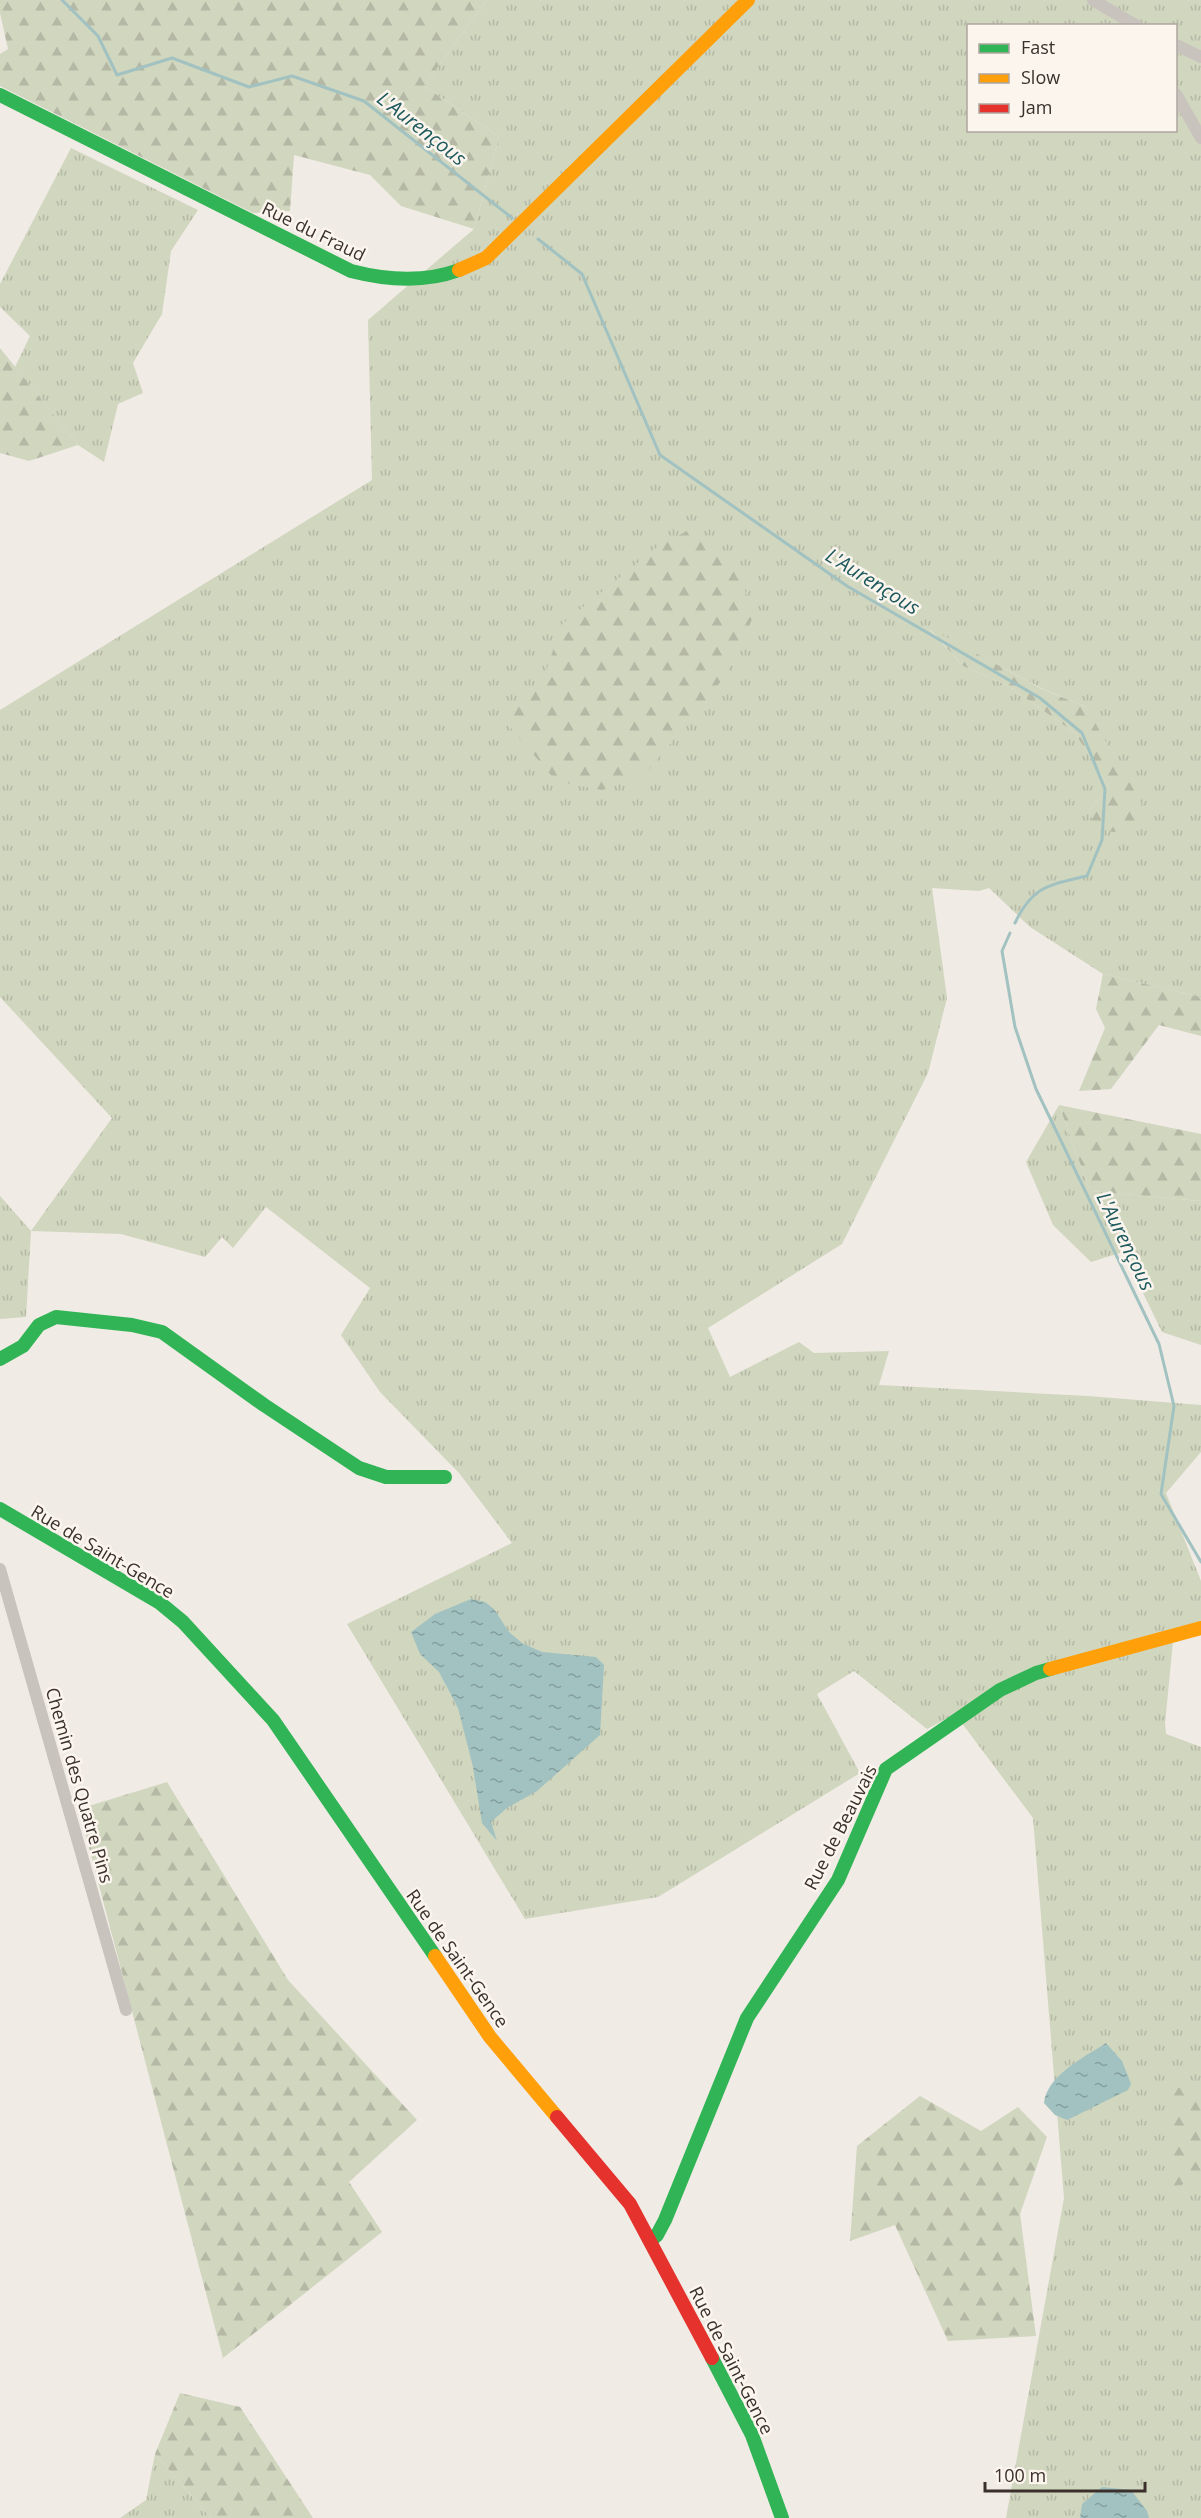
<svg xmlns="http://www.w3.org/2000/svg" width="1201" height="2518" font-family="'Open Sans',sans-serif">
<defs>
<pattern id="grass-tufts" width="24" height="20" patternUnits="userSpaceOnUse" patternTransform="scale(1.5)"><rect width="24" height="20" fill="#d1d6bf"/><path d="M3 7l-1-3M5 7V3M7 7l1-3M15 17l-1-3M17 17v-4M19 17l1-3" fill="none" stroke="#b4b8a4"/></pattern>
<pattern id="forest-firs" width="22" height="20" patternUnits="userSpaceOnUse" patternTransform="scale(1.5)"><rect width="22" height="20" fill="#d1d6bf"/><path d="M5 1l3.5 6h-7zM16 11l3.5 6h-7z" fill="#b4b8a4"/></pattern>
<pattern id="water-ripples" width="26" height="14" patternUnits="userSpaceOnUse" patternTransform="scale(1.5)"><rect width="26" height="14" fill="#a1c2c1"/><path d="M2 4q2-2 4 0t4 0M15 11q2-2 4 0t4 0" fill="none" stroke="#849e9d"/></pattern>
</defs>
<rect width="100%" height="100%" fill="#f0ebe5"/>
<path fill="url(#grass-tufts)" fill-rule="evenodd" d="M487 0H1201V997L1103 974 1030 927 989 888 979 891 932 888 947 998 928 1073 842 1244 708 1328 730 1377 799 1342 814 1353 889 1351 879 1385 1087 1396 1201 1405V1452L1166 1493 1201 1581V1622L1174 1631 1165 1724 1166 1734 1201 1747V2518H1006L1064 2198 1033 1818 955 1714 927 1729 854 1671 817 1694 860 1773 658 1897 525 1919 347 1624 512 1543 459 1473 380 1392 341 1335 370 1288 266 1207 233 1248 222 1237 205 1257 121 1234 31 1231 26 1317 0 1319V1196L31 1231 112 1118 0 997V710L372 480 368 320 474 229 499 137 424 86ZM968 26H1176V130H968ZM929 629 1043 689 1086 707 1134 828 1089 810 1109 788 1075 733 1007 685 963 666Z
M71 148 198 210 171 251 162 314 133 363 143 393 118 404 104 462 78 445 15 367 30 336 0 307V284Z
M1059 1105 1090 1191 1201 1201V1345L1162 1332 1123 1252 1091 1262 1053 1225 1026 1162Z
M155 2454 211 2518H120L146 2500Z"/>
<path fill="url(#forest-firs)" d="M0 0H487L424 86 499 137 474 229 401 206 370 175 294 155 290 211 253 213 0 86V54L8 49 0 13Z
M0 348 78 445 29 461 0 453Z
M692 528 736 561 753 617 727 674 644 776 602 790 556 781 499 714 541 686 562 624 656 548Z
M928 627 1042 689 1086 707 1146 811 1134 828 1113 832 1095 828 1089 810 1109 788 1075 733 1007 685 963 666Z
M1103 974 1201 997V1036L1159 1025 1111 1089 1079 1091 1105 1028 1096 1009Z
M1059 1105 1201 1134V1201L1090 1191Z
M167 1782 288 1980 417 2120 349 2182 382 2232 223 2358 79 1809Z
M1170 2086 1201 2093V2181L1167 2187Z
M920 2096 981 2131 1018 2107 1047 2137 1020 2214 1036 2336 948 2341 895 2225 850 2241 857 2146Z
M180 2393 240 2407 313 2518H211L155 2454Z"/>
<path fill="url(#water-ripples)" d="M471 1599 485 1602 494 1609 509 1632 522 1643 542 1652 596 1657 604 1665 600 1735 537 1791 507 1808 491 1822 497 1841 482 1823 473 1767 458 1708 439 1672 420 1654 411 1632 435 1614Z
M1106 2043 1122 2061 1131 2084 1128 2090 1067 2120 1055 2115 1044 2103C1047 2075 1085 2057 1106 2043Z
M1102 2487 1131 2490 1147 2511 1149 2518H1080L1082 2504Z"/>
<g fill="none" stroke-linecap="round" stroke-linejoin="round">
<path stroke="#a1c2c1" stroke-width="3" d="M62 0 98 36 117 75 172 58 249 87 292 76 364 101 512 218
M538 239 582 274 660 455 847 586 1040 698 1082 733 1105 789 1102 840 1087 876C1050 885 1033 885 1015 923
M1010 933 1002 951 1015 1027 1036 1089 1159 1344 1174 1406 1161 1494 1201 1562"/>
<path stroke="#c9c3be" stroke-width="12" d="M1093 0 1137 26
M1176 45 1201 57
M1176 94 1201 138
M0 1569 126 2010"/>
<path stroke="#30b455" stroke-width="14" d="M0 95 351 271C386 280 424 283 459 270
M0 1359 23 1346 39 1325 56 1317 132 1325 162 1332 264 1405 359 1468 386 1477H445
M0 1509 160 1603 183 1622 273 1720 435 1956
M651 2240 657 2235 665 2220 747 2018 838 1880 886 1769 1000 1690 1036 1673 1050 1669
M712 2358 752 2435 782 2518"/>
<path stroke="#ff9f0a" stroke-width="14" d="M459 270 486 258 748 0
M1050 1669 1201 1628
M435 1956 490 2037 557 2117"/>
<path stroke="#e5322d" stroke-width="14" d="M557 2117 630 2204 712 2358"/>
</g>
<g text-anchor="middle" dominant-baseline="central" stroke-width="5" stroke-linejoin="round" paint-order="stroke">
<g font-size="18" fill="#3b302b" stroke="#fbf5ee">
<text transform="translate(314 231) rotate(26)">Rue du Fraud</text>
<text transform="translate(103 1551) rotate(31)">Rue de Saint-Gence</text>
<text transform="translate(80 1785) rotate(74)">Chemin des Quatre Pins</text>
<text transform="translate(840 1827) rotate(-63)">Rue de Beauvais</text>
<text transform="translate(458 1958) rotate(55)">Rue de Saint-Gence</text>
<text transform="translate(732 2360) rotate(63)">Rue de Saint-Gence</text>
</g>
<g font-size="20" font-style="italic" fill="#1f5a5e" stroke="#fbf5ee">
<text transform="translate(422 128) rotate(38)">L'Aurençous</text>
<text transform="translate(873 581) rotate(32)">L'Aurençous</text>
<text transform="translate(1126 1241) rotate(64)">L'Aurençous</text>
</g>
</g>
<rect x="967" y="24" width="210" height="108" fill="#fbf5ee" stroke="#aea6a0" stroke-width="1.5"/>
<rect x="979" y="44" width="30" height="9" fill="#30b455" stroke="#aea6a0" stroke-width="1.5"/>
<text x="1021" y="54" font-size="18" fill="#3b302b">Fast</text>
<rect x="979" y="74" width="30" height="9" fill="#ff9f0a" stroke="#aea6a0" stroke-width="1.5"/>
<text x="1021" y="84" font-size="18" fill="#3b302b">Slow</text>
<rect x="979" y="104" width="30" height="9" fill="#e5322d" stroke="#aea6a0" stroke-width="1.5"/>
<text x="1021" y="114" font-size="18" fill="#3b302b">Jam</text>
<path d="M985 2482v9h160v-9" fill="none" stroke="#3b302b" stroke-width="3"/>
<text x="994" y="2482" font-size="18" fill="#3b302b" stroke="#fbf5ee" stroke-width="4.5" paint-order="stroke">100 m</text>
</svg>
